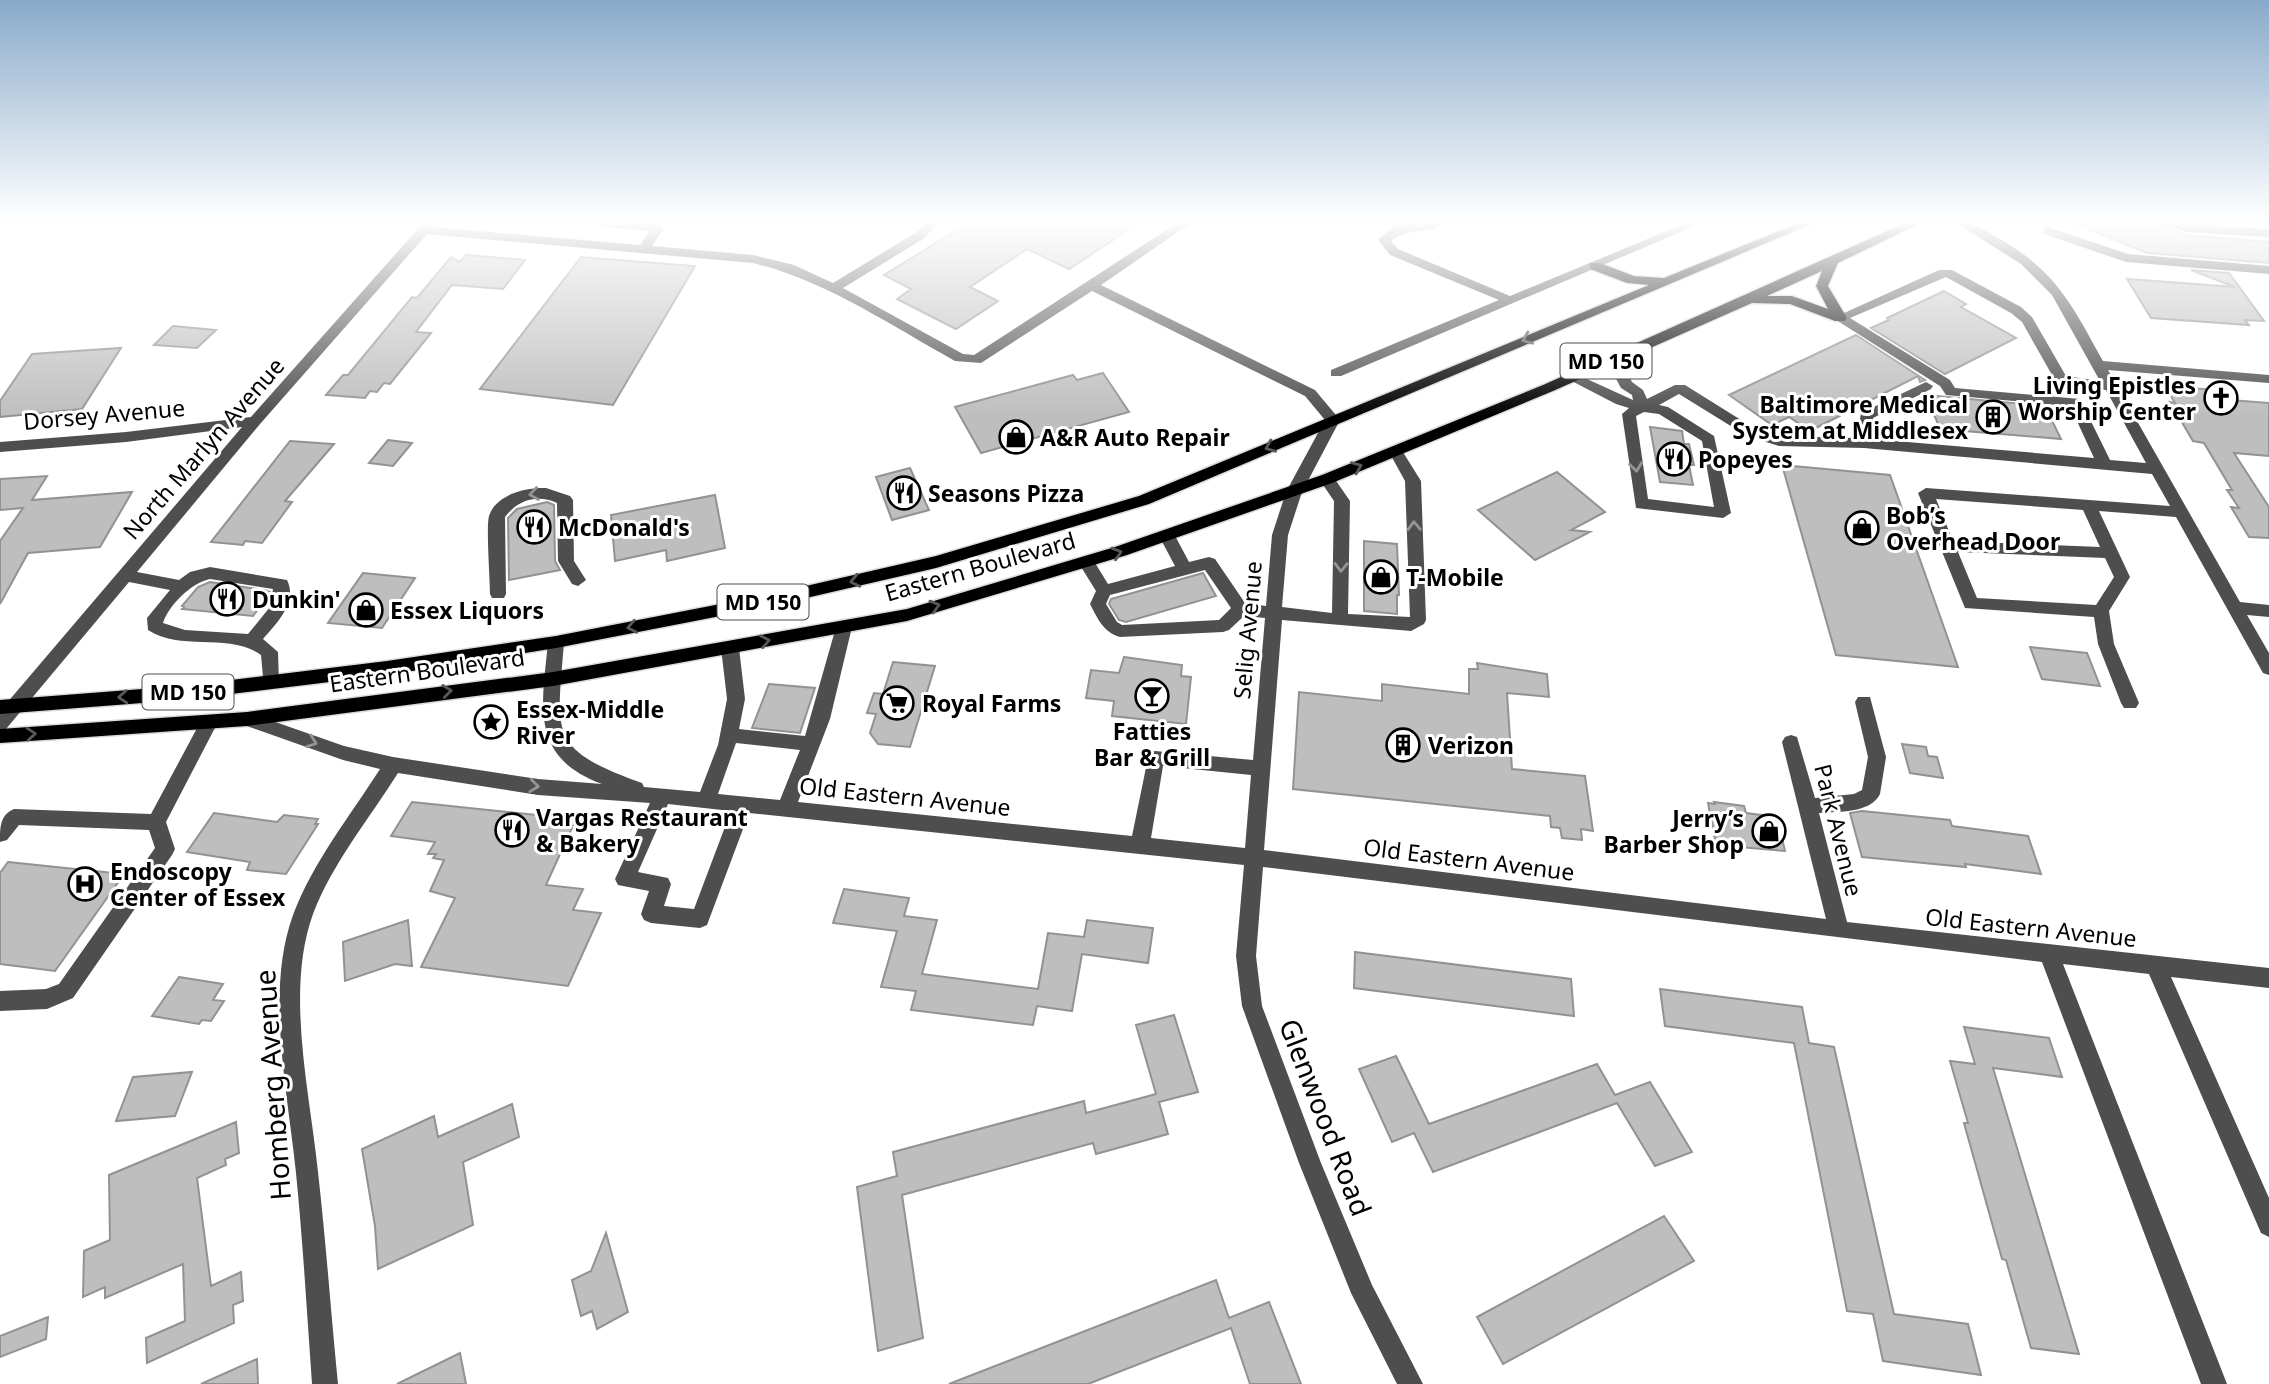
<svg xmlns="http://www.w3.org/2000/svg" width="2269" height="1384" font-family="'Noto Sans',sans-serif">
<rect width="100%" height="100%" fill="#fff"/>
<path fill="#bebebe" stroke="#929292" stroke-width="2" d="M968 223H1139L1069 269 1027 249 970 287 998 301 956 329 897 299 911 289 884 275Z
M2074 223H2159L2186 235 2269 242V263L2147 253Z
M466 255 525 260 503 289 452 285 416 332 431 333 390 384 384 383 377 392 370 391 365 398 326 395 343 375H348L412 297 417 298 451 257 460 262Z
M581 257 695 266 613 405 480 389Z
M2191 270 2229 273 2264 321 2245 320 2249 325 2151 318 2127 279 2235 287Z
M1944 291 1966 304 1961 307 2016 338 1945 374 1871 328 1889 320 1887 318Z
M173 326 216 330 197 348 154 345Z
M1856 335 1925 380 1920 382 1918 376 1810 431 1789 417 1772 425 1729 395Z
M121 348 82 409 0 417V401L32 354Z
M1103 373 1129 412 981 453 955 407 1073 375 1077 380Z
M2165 386 2228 391 2230 400 2269 403V456L2234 453 2269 507V538L2249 537 2231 507 2239 508 2227 490H2232L2204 443 2193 441 2170 402 2175 403Z
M1926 395 2045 406 2061 439 1940 429Z
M1650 427 1682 431 1684 444H1689L1694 465H1689L1693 485 1660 482Z
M388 440 412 443 393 466 369 463Z
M290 441 334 444 285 501 292 502 262 543 245 541 243 545 211 542Z
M1782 465 1890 475 1958 667 1836 655Z
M910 468 929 510 892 520 876 477Z
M1557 472 1605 512 1571 530 1590 532 1535 560 1478 510Z
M47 476 32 500 132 492 100 547 28 553 0 604V541L23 508 0 510V479Z
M715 495 725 548 667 561 666 550 615 561 611 515Z
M547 502 554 505 555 561 560 570 509 580 508 518 517 509Z
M1364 541 1397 544 1399 595H1397V614L1364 611Z
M363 573 415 578 382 628 328 623Z
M1203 573 1216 596 1126 622 1119 620 1109 604 1111 599Z
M210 582 265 590 270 592 269 595 253 616 182 609 184 607 182 606 198 587Z
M2030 647 2087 653 2100 686 2042 679Z
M1124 657 1182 665 1181 676 1191 677 1186 724 1112 716 1114 701 1086 698 1091 670 1119 673Z
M893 662 935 666 910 747 878 744 870 733 876 714 867 713 874 693 883 694Z
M1477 663 1547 674 1549 697 1507 693 1512 769 1585 776 1593 831 1581 829 1582 840 1562 838 1560 828 1551 827 1550 816 1293 789 1299 692 1382 701V684L1469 694V669H1478Z
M769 684 815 688 800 733 752 728Z
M1902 744 1926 747 1928 756 1937 757 1943 778 1910 773Z
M412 802 576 819 546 885 583 889 573 910 601 913 568 986 421 967 455 898 430 891 444 860 433 858 436 854H428L435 842 391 836Z
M1714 802 1744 806 1746 813 1777 817 1785 851 1716 845 1708 803 1715 804Z
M1862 811 1950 820 1952 826 2028 836 2041 874 1965 864 1966 867 1862 857 1850 813Z
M214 813 277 822 284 815 318 819 315 824H318L286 874 247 870 250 862 187 852Z
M8 862 124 874 55 971 0 964V873Z
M844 889 909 898 904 916 937 920 922 974 1038 989 1048 933 1084 937 1087 920 1153 928 1148 963 1082 954 1072 1011 1037 1006 1033 1025 911 1010 916 991 881 987 897 931 833 923Z
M408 920 412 966 395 964 345 981 343 942Z
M1355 952 1571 979 1574 1016 1354 988Z
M179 977 223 984 213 1000 224 1001 211 1021 202 1020 199 1024 152 1016Z
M1660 989 1802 1007 1809 1043 1834 1047 1894 1314 1968 1324 1981 1375 1883 1361 1873 1314 1847 1311 1794 1043 1665 1026Z
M1174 1015 1198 1092 1159 1102 1168 1134 1096 1154 1093 1143 902 1195 923 1338 878 1351 857 1187 897 1176 893 1152 1084 1101 1086 1113 1156 1094 1136 1025Z
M1964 1027 2049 1038 2062 1077 1993 1068 2079 1354 2031 1348 2006 1260 2002 1259 1964 1123H1968L1950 1061 1975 1064Z
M1396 1056 1429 1124 1597 1064 1615 1095 1650 1082 1692 1152 1655 1166 1617 1103 1433 1172 1414 1133 1392 1142 1359 1069Z
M192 1072 175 1116 116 1121 133 1077Z
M512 1104 519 1137 463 1162 473 1225 378 1269 375 1226 362 1149 434 1116 438 1137Z
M236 1122 239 1153 225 1159 226 1165 197 1178 211 1286 241 1272 243 1301 233 1305 234 1323 147 1363 146 1338 185 1321 183 1264 105 1298V1287L83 1297 84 1251 110 1240 109 1175Z
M1664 1216 1694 1261 1503 1364 1477 1317Z
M606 1233 628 1312 597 1329 592 1311 581 1316 572 1280 591 1271Z
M1216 1280 1229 1318 1269 1302 1301 1384H1250L1231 1328 1088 1384H949Z
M48 1317 46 1339 0 1357V1336Z
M460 1353 466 1384H397Z
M257 1359 258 1384H201Z"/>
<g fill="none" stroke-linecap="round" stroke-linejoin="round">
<defs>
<path id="major" d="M1798 223H1814L1149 504 936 568 767 607 556 648 387 675 181 700 0 714V700L181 686 387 661 556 636 767 595 936 556 1139 496 1649 285 1627 283 1590 269V263H1600L1634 276 1664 278Z
M1905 223H1921L1838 263 1828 286 1847 318 1845 321H1835L1790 304 1752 303 1553 391 1332 483 1127 555 907 621 553 686 247 726 0 743V729L247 712 553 672 907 609 1115 547 1322 475 1543 385ZM1822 271 1816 286 1828 309 1792 296H1767Z"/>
</defs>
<use href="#major" stroke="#dbdbdb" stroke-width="3"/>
<path fill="#4e4e4e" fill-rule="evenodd" d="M423 223H436L433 227 640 245 650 231 605 227 599 223 658 224 664 228 652 246 753 255 794 265 833 283 915 233 926 223H939L923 239 843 288 963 354 974 355 1177 223H1191L1101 285 1315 390 1340 420 1302 492 1288 535 1282 607 1332 613 1334 501 1319 479 1327 474 1332 475 1350 501 1348 614 1410 617 1405 481 1389 452 1391 449H1401L1421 481 1426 620 1424 624 1411 631 1282 620 1264 850 1826 919 1782 742 1785 737 1791 735 1797 737 1815 798 1854 794 1862 790 1868 757 1855 702 1858 697H1870L1886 757 1880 794C1870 814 1838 811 1819 813L1847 922 2269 968V988L2171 977 2269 1198V1237L2261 1233 2149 974 2063 964 2227 1384H2201L2042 962 1263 867 1256 956 1262 1006 1321 1163 1372 1285 1423 1384H1397L1351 1293 1299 1163 1242 1006 1236 956 1244 865 749 813 707 925 700 928 651 923 644 920 641 914 649 891 618 885 615 879 650 803 538 795 398 773C369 819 332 864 313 914 285 991 310 1093 318 1172 326 1243 331 1313 338 1384H312C307 1314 303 1243 296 1173 288 1093 265 992 293 915 313 862 350 816 380 769L343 760 241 724 238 719 241 714 247 712 344 746 393 757 538 779 602 784C529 757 542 706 548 642L550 637H562L564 642C557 735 547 749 642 783L644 787 700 792 718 745 727 699 721 648 724 643H736L739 648 745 699 739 729 805 736 836 627 844 621 852 627 830 719 798 802 1132 836 1149 753 1155 751 1253 760 1265 618 1244 616 1229 630 1223 632 1120 637C1103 632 1098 619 1090 604L1096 591 1078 562 1086 556 1092 558 1108 584 1175 566 1159 536 1167 530 1173 532 1189 562 1209 557 1215 559 1245 603 1266 606 1272 535 1286 492 1325 420 1305 396 1092 291 981 363 955 361C890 325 826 281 753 263L427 234 260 424 137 572 179 580 190 572 210 567 287 580C298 602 277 623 263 639L278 652 279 683 276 688H264L261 655C229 632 182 652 148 630L147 618 170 590 129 582 6 729 0 731V711L242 427 126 442 0 452V442L126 432 251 417ZM1205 570 1231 608 1219 620 1122 625 1117 622 1106 604 1110 595ZM210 579 273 589 270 607 248 634 185 630 163 623C169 605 191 583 210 579ZM736 743 800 750 780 800 718 794ZM1163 766 1251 775 1245 848 1151 838ZM668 804 731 811 694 909 664 906 671 884 668 878 638 872Z
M1418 223 1444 224C1429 235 1408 227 1391 241L1398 249 1510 296 1686 223H1702L1341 376H1331V370L1499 300 1390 255 1378 240 1394 226Z
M1956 223C1973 222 1985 230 2000 239 2057 272 2073 307 2103 361L2269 375V383L2108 370 2240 602 2269 605V617L2247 615 2269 653V675L2263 673 2176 517 2099 511 2130 577 2109 611 2114 644 2139 703 2136 708H2124L2121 703 2098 644 2094 617 1965 608 1918 493 1926 488 2170 506 2152 474 1864 448 1779 446 1747 436 1679 394 1659 405 1668 407 1714 436 1731 513 1723 518 1636 508 1622 414 1629 408 1616 404 1564 377 1566 374H1576L1633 400 1632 395 1621 388 1605 358 1612 354 1617 355 1632 382 1643 390 1647 399 1675 385H1685L1757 430 1779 436 1857 438 1861 413 1926 382 1933 386 1931 389 1873 418 1872 439 2094 458 2070 406 1946 395 1940 386 1833 318 1939 270H1952L2021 307 2032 317 2066 376 2100 381 2052 295 2021 264ZM1946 277 2011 313 2022 322 2056 382 2068 386 2106 390 2146 463 2110 460 2080 399 1955 388 1950 380 1850 318ZM1644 412 1659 414 1702 441 1714 507 1648 499 1636 416ZM1936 499 2083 510 2100 547 1953 541ZM1958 552 2105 558 2114 577 2096 605 1977 598Z
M2162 223 2269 229V237L2186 232Z
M2048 227 2128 254 2269 266V274L2126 262 2044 234V228Z
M546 488 570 496 573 500 574 561 586 580 578 586 572 584 558 561 557 503C537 494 518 500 505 517L506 594 504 598H492L490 594C490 578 486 528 489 516 496 494 527 487 546 488Z
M209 715 215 717 218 722 166 822 175 849 172 855 73 998 47 1009 0 1011V991L46 989 59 984 155 848 149 830 19 825 7 840 0 842C0 827 0 815 14 809L151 814 203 717Z"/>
<use href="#major" fill="#000" fill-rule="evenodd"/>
</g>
<defs><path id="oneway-chevron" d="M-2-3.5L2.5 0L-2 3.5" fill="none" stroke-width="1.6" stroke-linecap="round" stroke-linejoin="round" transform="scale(1.75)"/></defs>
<g stroke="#595959">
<use href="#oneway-chevron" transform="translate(1527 339) rotate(157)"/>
<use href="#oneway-chevron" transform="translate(1270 447) rotate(157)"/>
<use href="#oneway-chevron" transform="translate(1357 467) rotate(-22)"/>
<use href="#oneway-chevron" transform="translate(1117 553) rotate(-17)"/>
<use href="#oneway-chevron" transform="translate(855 581) rotate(167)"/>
<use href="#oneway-chevron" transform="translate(935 606) rotate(-16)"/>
<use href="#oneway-chevron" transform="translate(632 627) rotate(169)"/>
<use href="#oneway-chevron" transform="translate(765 641) rotate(-11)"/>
<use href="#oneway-chevron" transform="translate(447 691) rotate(-7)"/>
<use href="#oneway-chevron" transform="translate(123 697) rotate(176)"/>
<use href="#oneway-chevron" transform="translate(31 734) rotate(-4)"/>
</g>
<g stroke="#959595">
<use href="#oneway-chevron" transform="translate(1636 467) rotate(83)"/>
<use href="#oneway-chevron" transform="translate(534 494) rotate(172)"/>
<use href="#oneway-chevron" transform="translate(1414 526) rotate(-92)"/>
<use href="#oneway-chevron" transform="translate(1341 567) rotate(91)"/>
<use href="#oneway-chevron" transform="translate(312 742) rotate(20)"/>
<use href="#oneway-chevron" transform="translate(534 786) rotate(7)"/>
</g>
<linearGradient id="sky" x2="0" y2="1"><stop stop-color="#89aaca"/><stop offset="0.53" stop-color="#fff"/><stop offset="1" stop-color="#fff" stop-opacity="0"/></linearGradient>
<rect width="2269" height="417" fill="url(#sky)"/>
<defs>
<symbol id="church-ring" viewBox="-11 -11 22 22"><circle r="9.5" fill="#fff" stroke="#000" stroke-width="1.5"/><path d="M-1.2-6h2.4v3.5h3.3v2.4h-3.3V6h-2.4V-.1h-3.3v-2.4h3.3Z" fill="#000"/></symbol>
<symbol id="building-ring" viewBox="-11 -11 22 22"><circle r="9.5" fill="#fff" stroke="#000" stroke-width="1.5"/><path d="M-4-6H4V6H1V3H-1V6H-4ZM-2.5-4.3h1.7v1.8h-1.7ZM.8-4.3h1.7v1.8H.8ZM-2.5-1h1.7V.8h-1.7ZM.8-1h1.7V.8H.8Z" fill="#000"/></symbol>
<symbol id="shop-ring" viewBox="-11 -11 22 22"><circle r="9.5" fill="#fff" stroke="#000" stroke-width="1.5"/><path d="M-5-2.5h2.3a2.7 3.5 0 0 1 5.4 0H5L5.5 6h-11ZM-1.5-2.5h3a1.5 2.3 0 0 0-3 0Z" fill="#000"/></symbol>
<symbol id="restaurant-ring" viewBox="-11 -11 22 22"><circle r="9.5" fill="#fff" stroke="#000" stroke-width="1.5"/><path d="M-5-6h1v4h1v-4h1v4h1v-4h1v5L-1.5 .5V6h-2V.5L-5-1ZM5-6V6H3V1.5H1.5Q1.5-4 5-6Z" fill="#000"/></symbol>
<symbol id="bar-ring" viewBox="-11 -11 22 22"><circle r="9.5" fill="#fff" stroke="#000" stroke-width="1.5"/><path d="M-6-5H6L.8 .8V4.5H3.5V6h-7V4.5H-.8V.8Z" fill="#000"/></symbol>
<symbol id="supermarket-ring" viewBox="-11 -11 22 22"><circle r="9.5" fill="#fff" stroke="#000" stroke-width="1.5"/><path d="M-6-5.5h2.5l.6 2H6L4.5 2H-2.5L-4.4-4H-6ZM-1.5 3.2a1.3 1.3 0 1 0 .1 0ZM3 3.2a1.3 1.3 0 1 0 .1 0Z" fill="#000"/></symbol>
<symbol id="sight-ring" viewBox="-11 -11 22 22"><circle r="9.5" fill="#fff" stroke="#000" stroke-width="1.5"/><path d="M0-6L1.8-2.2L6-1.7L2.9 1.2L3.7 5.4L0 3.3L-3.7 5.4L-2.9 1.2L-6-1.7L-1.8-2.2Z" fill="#000"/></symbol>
<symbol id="hospital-ring" viewBox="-11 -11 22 22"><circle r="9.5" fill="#fff" stroke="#000" stroke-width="1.5"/><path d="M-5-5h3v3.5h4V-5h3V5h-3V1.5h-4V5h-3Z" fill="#000"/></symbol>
</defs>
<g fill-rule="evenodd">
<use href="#church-ring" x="2202" y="379" width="38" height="38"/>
<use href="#building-ring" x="1974" y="398" width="38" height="38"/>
<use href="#shop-ring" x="997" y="418" width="38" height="38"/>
<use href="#restaurant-ring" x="1655" y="440" width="38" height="38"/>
<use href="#restaurant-ring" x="885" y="474" width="38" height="38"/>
<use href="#restaurant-ring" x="515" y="508" width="38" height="38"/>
<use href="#shop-ring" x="1843" y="509" width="38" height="38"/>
<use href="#shop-ring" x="1362" y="558" width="38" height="38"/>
<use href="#restaurant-ring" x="208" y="580" width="38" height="38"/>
<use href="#shop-ring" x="347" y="591" width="38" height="38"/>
<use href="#bar-ring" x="1133" y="677" width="38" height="38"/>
<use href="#supermarket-ring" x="878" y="684" width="38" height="38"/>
<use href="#sight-ring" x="472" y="703" width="38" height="38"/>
<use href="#building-ring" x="1384" y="726" width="38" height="38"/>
<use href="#restaurant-ring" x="493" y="811" width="38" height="38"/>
<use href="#shop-ring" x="1750" y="812" width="38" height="38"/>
<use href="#hospital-ring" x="66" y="865" width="38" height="38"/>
</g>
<g text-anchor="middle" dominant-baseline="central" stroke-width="6" stroke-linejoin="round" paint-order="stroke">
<g fill="#fff" stroke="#4c4c4c" stroke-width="2">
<rect x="1560.5" y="343.5" width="91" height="35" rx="5"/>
<rect x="717.5" y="584.5" width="91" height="35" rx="5"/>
<rect x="142.5" y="674.5" width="91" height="35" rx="5"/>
</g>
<g font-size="21" font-weight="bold" fill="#000">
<text x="1606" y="361">MD 150</text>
<text x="763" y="602">MD 150</text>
<text x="188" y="692">MD 150</text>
</g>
<g font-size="23" font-weight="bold" fill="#000" stroke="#fff" text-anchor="start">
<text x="2196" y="385" text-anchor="end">Living Epistles<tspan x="2196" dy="26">Worship Center</tspan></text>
<text x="1968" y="404" text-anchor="end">Baltimore Medical<tspan x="1968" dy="26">System at Middlesex</tspan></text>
<text x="1040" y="437">A&amp;R Auto Repair</text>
<text x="1698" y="459">Popeyes</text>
<text x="928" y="493">Seasons Pizza</text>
<text x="1886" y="515">Bob’s<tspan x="1886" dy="26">Overhead Door</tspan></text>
<text x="558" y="527">McDonald's</text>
<text x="1406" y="577">T-Mobile</text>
<text x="252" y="599">Dunkin'</text>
<text x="390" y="610">Essex Liquors</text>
<text x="922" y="703">Royal Farms</text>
<text x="516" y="709">Essex-Middle<tspan x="516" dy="26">River</tspan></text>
<text x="1152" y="731" text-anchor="middle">Fatties<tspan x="1152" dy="26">Bar &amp; Grill</tspan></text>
<text x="1428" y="745">Verizon</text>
<text x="536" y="817">Vargas Restaurant<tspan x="536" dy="26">&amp; Bakery</tspan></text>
<text x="1744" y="818" text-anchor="end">Jerry’s<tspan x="1744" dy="26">Barber Shop</tspan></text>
<text x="110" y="871">Endoscopy<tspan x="110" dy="26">Center of Essex</tspan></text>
</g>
<g font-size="23" fill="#000" stroke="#fff">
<text transform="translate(104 414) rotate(-5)">Dorsey Avenue</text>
<text transform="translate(203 448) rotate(-49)">North Marlyn Avenue</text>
<text transform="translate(980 566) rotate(-16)">Eastern Boulevard</text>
<text transform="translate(1247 630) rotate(-85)">Selig Avenue</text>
<text transform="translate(427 670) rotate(-8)">Eastern Boulevard</text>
<text transform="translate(905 796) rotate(6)">Old Eastern Avenue</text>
<text transform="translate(1839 830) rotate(76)">Park Avenue</text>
<text transform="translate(1469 859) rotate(7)">Old Eastern Avenue</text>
<text transform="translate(2031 927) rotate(6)">Old Eastern Avenue</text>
</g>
<g font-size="28" fill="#000" stroke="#fff">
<text transform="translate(272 1085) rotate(-94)">Homberg Avenue</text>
<text transform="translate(1326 1117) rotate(69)">Glenwood Road</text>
</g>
</g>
</svg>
